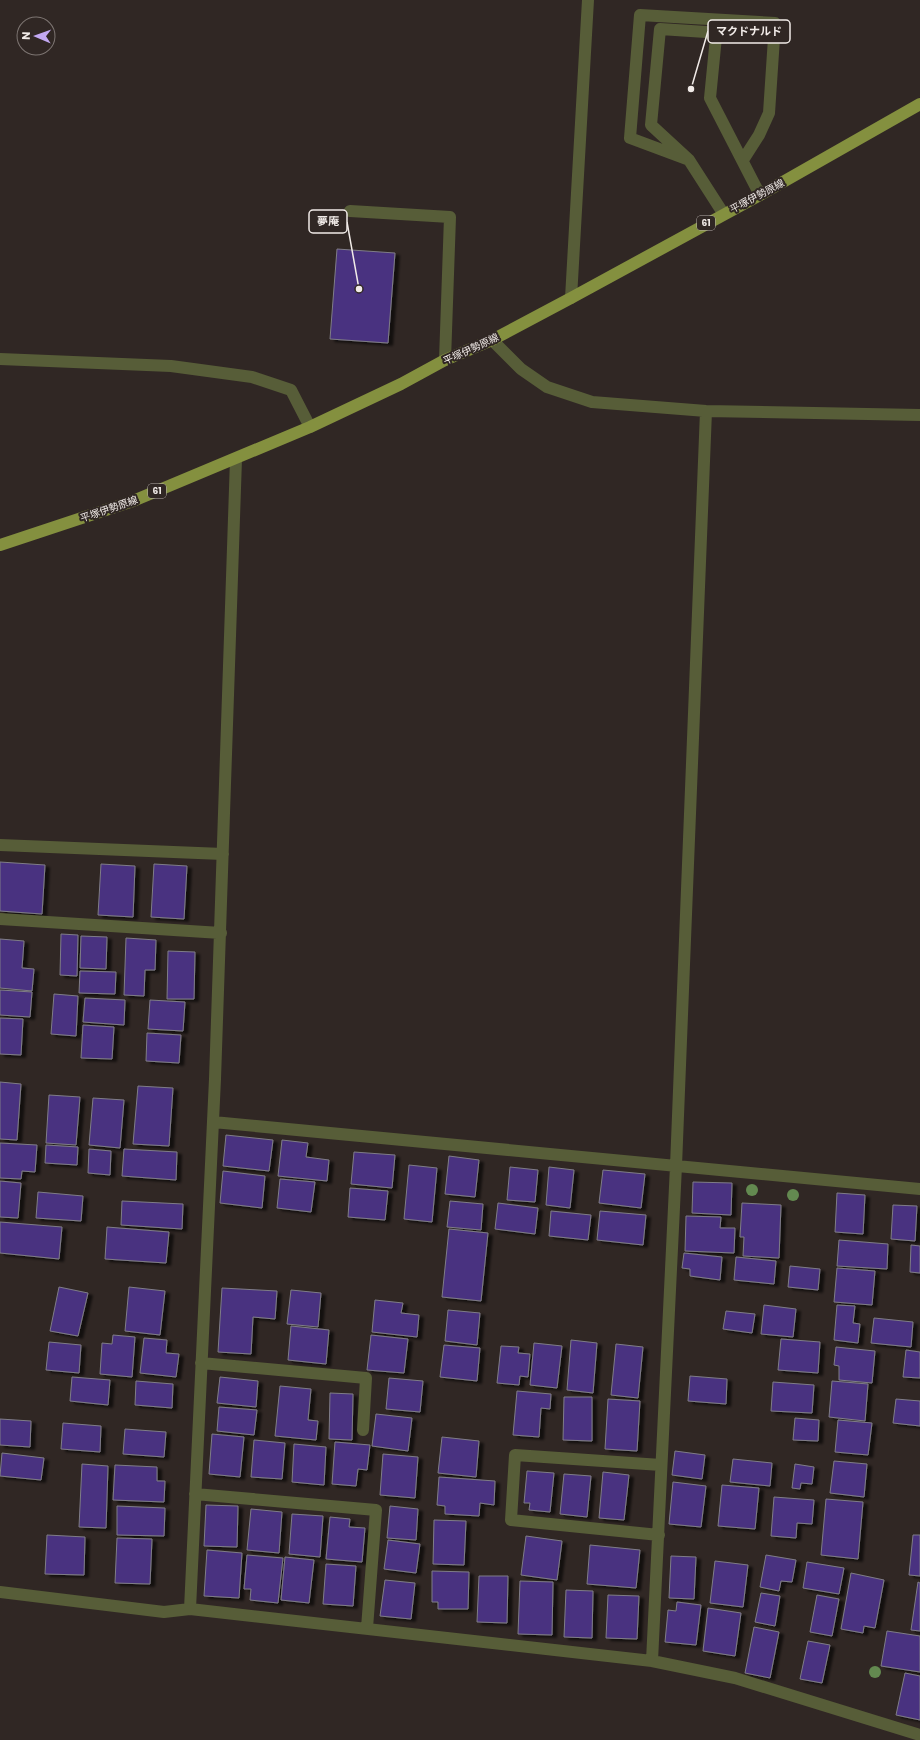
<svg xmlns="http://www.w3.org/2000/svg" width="920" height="1740" font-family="Poppins,'Noto Sans JP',sans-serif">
<defs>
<filter id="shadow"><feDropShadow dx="4.5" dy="2.5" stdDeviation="1" flood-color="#0009"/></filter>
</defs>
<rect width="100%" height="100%" fill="#302724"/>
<path fill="#4a3280" stroke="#7f7d87" filter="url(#shadow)" d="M337 249 395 253 388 343 330 339Z
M0 862 45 865 42 914 0 911Z
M101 864 135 866 133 917 98 915Z
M154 864 187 866 184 919 151 917Z
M61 934 78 935 77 976 60 975Z
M81 936 107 937 106 969 80 968Z
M126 938 156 940 155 970H145L144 996 124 995Z
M0 939 24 941 22 968 34 969 32 991 0 988Z
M168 951 195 952 194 999H167Z
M80 971 116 972 115 994 79 993Z
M0 990 32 992 30 1017 0 1015Z
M54 994 78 996 76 1036 51 1034Z
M85 998 125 1000 124 1025 83 1022Z
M150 1000 185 1002 183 1031 148 1029Z
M0 1018 23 1019 21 1055 0 1054Z
M83 1025 114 1027 112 1059 81 1058Z
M147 1033 181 1035 179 1063 146 1061Z
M0 1082 21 1084 17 1140 0 1139Z
M138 1086 173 1088 169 1146 133 1144Z
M49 1095 80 1097 76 1145 46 1143Z
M93 1098 124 1100 120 1148 89 1145Z
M226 1135 273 1140 269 1171 223 1166Z
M282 1140 308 1143 306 1157 329 1160 327 1181 278 1176Z
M0 1143 37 1145 35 1172 22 1171 21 1179 0 1178Z
M46 1145 78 1147 77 1165 45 1163Z
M89 1149 111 1151 110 1175 88 1173Z
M124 1149 177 1152 176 1180 122 1176Z
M354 1152 395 1155 392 1188 351 1184Z
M449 1156 479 1160 475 1197 445 1194Z
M409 1165 437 1168 432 1222 404 1219Z
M510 1167 538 1170 535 1202 507 1200Z
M549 1167 574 1170 570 1208 546 1205Z
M603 1170 645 1174 641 1208 599 1203Z
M223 1171 265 1176 262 1208 220 1203Z
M280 1179 315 1182 311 1212 277 1208Z
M0 1181 21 1183 18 1218 0 1217Z
M693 1182 732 1183 731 1215 692 1213Z
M350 1188 388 1191 385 1220 348 1217Z
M38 1192 83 1196 81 1221 36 1218Z
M837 1193 865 1195 863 1234 835 1232Z
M122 1201 183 1204 182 1229 121 1225Z
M450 1201 483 1204 481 1230 447 1227Z
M498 1203 538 1208 535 1234 495 1229Z
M742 1203 781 1205 779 1258 743 1256 744 1237H740Z
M893 1205 917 1206 915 1241 891 1239Z
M551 1211 591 1215 588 1240 549 1236Z
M600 1211 646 1215 643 1245 597 1240Z
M686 1216 721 1217 720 1228H735L734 1253 685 1251Z
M0 1222 62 1227 59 1259 0 1253Z
M107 1227 169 1232 166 1263 105 1259Z
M449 1229 488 1233 481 1301 442 1297Z
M839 1240 888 1244 887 1269 837 1266Z
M911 1245 920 1246V1273L910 1272Z
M684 1253 722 1257 720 1280 690 1276V1269L682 1268Z
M736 1257 776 1261 774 1284 734 1280Z
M790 1266 820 1269 818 1290 788 1287Z
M837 1268 875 1271 872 1305 834 1302Z
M59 1287 88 1293 78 1336 50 1331Z
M129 1287 165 1291 160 1335 125 1331Z
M222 1288 277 1291 275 1319 253 1317 251 1354 218 1352Z
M291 1290 321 1293 318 1327 287 1324Z
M375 1300 403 1303 401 1313 419 1315 417 1337 372 1332Z
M764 1305 796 1309 793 1337 761 1334Z
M837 1305 855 1306 853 1323 860 1324 858 1343 834 1340Z
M448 1310 480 1313 477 1345 445 1341Z
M726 1311 755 1314 752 1333 723 1329Z
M874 1318 913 1322 911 1347 871 1343Z
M291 1326 329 1330 326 1364 288 1360Z
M113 1335 135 1337 132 1377 100 1374 102 1343 112 1344Z
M371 1335 408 1339 404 1373 367 1370Z
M144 1338 167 1340 166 1353 179 1354 176 1377 140 1373Z
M781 1339 820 1342 818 1373 778 1370Z
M571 1340 597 1343 593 1393 567 1390Z
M49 1342 81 1345 79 1373 46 1370Z
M534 1343 562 1346 557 1388 530 1385Z
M616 1344 643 1347 638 1398 611 1395Z
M444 1345 480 1348 477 1381 440 1377Z
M501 1346 519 1347 518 1353 530 1354 528 1377 520 1376 519 1385 497 1383Z
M836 1347 875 1351 872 1383 839 1380V1366L834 1365Z
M906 1350 920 1352V1378L903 1377Z
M690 1376 727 1379 726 1404 688 1401Z
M72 1377 110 1380 108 1405 70 1401Z
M220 1377 258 1381 256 1407 217 1403Z
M389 1378 423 1381 420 1412 386 1409Z
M136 1381 173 1384 172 1408 135 1405Z
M832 1381 868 1384 865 1421 829 1417Z
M773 1382 814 1385 812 1413 771 1411Z
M280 1386 311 1389 308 1420 318 1421 316 1440 275 1436Z
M517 1391 551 1394 550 1409 541 1408 539 1437 513 1435Z
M330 1393 353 1394 352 1440 329 1439Z
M564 1397H592V1441L563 1440Z
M608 1399 640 1401 637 1451 605 1449Z
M896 1399 920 1401V1426L893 1423Z
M219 1407 257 1410 254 1435 217 1431Z
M376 1414 412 1418 408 1451 372 1446Z
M795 1418 819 1420 818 1441 793 1440Z
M0 1419 31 1421 30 1447 0 1445Z
M838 1420 872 1423 868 1455 835 1452Z
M63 1423 101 1426 100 1452 61 1449Z
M125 1429 166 1432 164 1457 123 1454Z
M212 1434 244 1437 240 1477 209 1474Z
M442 1437 479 1441 476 1477 438 1473Z
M254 1440 285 1443 282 1479 251 1477Z
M335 1442 370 1445 367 1470 358 1469 356 1486 332 1484Z
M294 1444 326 1447 324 1485 292 1482Z
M675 1451 705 1455 702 1479 672 1475Z
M2 1453 44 1458 41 1480 0 1476Z
M383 1454 418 1457 415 1498 380 1495Z
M733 1459 772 1463 770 1486 730 1482Z
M834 1461 867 1464 864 1497 830 1493Z
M82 1464 108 1466 106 1528 79 1527Z
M795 1464 814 1467 812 1484 801 1483 800 1489 792 1488Z
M115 1465 157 1467V1481H165L164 1502 113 1500Z
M527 1471 554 1473 550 1512 529 1510 530 1503H524Z
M603 1472 629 1475 624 1520 599 1518Z
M564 1474 591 1476 587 1517 560 1514Z
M439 1477 495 1481 494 1505 480 1503 479 1516 445 1514V1506L437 1505Z
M673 1482 706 1486 701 1527 669 1524Z
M722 1485 759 1488 755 1529 718 1526Z
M774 1497 814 1500 812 1524 797 1523 796 1538 771 1536Z
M826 1499 863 1502 858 1559 821 1555Z
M206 1505 238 1506 237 1547 204 1546Z
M117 1506 165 1508 164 1536 117 1535Z
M390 1506 418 1509 416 1540 387 1538Z
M251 1509 282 1512 279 1553 247 1550Z
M292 1514 323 1516 320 1557 289 1554Z
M330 1517 350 1519 349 1527 365 1528 362 1562 326 1559Z
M434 1520 466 1521 464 1565 433 1564Z
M47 1535 85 1537 84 1575 45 1574Z
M913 1535H920V1576L909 1575Z
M526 1536 562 1541 557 1580 521 1575Z
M117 1538 152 1539 150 1584 115 1583Z
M388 1540 420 1544 416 1573 384 1569Z
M590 1545 640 1550 636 1588 587 1584Z
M207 1550 242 1553 239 1598 204 1596Z
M247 1555 283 1558 278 1603 250 1600 251 1589H244Z
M766 1555 796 1560 792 1582 781 1581 779 1591 760 1587Z
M671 1556 696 1557 694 1599 669 1598Z
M285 1557 314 1560 309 1603 281 1600Z
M715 1561 748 1565 743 1607 710 1603Z
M807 1562 844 1568 839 1594 803 1588Z
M326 1564 356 1566 353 1606 323 1604Z
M432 1571 469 1572 468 1609H438V1602H432Z
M851 1573 884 1580 875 1628 864 1626 863 1633 841 1629Z
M479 1576H508L507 1623 477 1622Z
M385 1580 415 1583 411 1619 380 1616Z
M520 1581 553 1582 552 1635 518 1634Z
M918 1582 920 1583V1631L911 1630Z
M566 1590 593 1591 592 1638 564 1637Z
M761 1593 780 1596 775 1626 755 1622Z
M608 1595 639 1596 637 1639 606 1638Z
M817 1595 839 1599 832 1636 810 1632Z
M677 1602 701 1605 696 1645 665 1642 668 1610 676 1611Z
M708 1608 741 1613 735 1656 703 1651Z
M754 1627 779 1632 770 1678 745 1673Z
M887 1631 920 1636V1672L881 1666Z
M808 1641 830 1645 822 1683 800 1679Z
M905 1673 920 1676V1720L896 1715Z"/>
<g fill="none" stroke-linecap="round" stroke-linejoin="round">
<path stroke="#575d38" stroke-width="12" d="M689 160 630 138 640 15 775 23 769 113 759 135 743 160
M350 211 450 217 445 360
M723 213 689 160 651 125 660 29 706 32 716 37 710 98 760 195
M571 298 588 0
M492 340 521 369 547 387 592 402 706 411 920 415
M0 359 171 366 252 377 291 390 310 427
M0 845 223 854
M0 919 221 933
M213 1122 920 1189
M201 1363 366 1378 363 1430
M195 1494 376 1510 367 1628
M659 1535 511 1520 515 1455 661 1465
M0 1592 164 1612 190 1609 652 1661 735 1678 920 1735
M190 1609 215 1079 236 459
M652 1661 676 1166 706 411"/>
<path stroke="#84903f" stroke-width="12" d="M0 545 133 501 310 427 401 384 445 360 492 340 571 298 760 195 920 104"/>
</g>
<g fill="#638950">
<circle cx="752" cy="1190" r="6"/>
<circle cx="793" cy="1195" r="6"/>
<circle cx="875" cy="1672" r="6"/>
</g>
<g text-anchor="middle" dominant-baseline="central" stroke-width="4" stroke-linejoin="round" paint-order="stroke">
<g fill="#302724" stroke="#b7b0ad" stroke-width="1">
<rect x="697" y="216" width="18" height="14" rx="3"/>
<rect x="148" y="484" width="18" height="14" rx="3"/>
</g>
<g font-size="9" font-weight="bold" fill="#f1ebe8">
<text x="706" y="223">61</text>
<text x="157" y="491">61</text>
</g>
<g font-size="10" fill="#f1ebe8" stroke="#302724">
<text transform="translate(757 196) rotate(-28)">平塚伊勢原線</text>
<text transform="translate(471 349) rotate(-25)">平塚伊勢原線</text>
<text transform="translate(109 509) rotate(-19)">平塚伊勢原線</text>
</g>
</g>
<path fill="none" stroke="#f1ebe8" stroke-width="1.5" d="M691 89L708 31M359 289L347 222"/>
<g fill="#f1ebe8" stroke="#302724" stroke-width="1.5">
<circle cx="691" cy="89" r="4"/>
<circle cx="359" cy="289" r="4"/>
</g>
<g fill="#302724" stroke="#f1ebe8" stroke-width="1.5">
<rect x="708" y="20" width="82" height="23" rx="4"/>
<rect x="309" y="210" width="38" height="23" rx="4"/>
</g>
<g font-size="11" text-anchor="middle" font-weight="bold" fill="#f1ebe8">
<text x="749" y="35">マクドナルド</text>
<text x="328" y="225">夢庵</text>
</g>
<g transform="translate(36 36) rotate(272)"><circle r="19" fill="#302724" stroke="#7d7572"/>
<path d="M0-3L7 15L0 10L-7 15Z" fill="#c2a8f2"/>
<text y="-6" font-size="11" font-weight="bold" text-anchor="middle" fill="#f1ebe8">N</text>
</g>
</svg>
